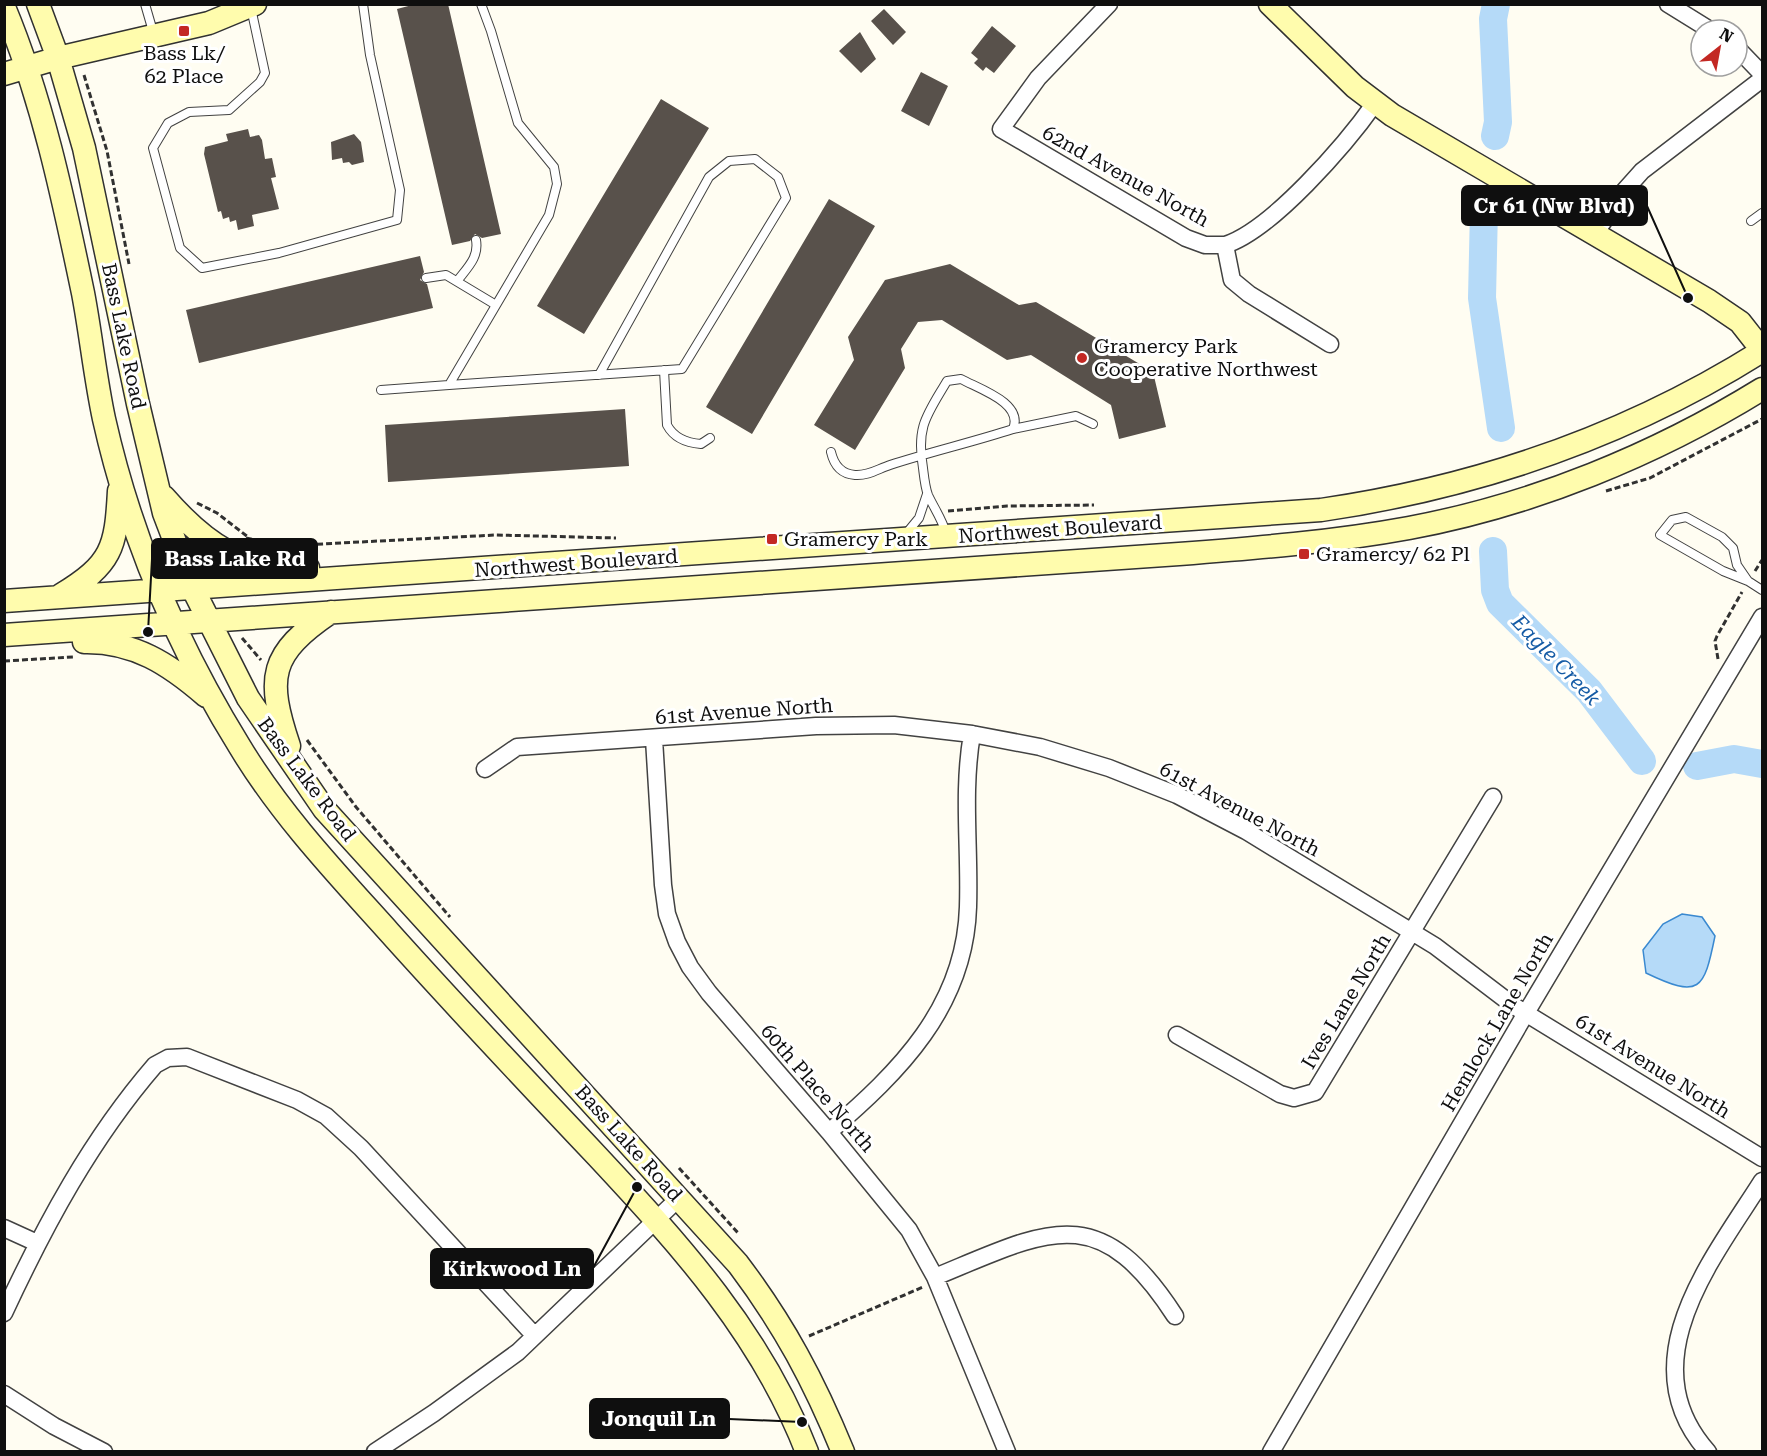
<svg xmlns="http://www.w3.org/2000/svg" width="1767" height="1456" font-family="'Roboto Serif',serif">
<rect width="100%" height="100%" fill="#fffdf2"/>
<path fill="#b5daf8" stroke="#3a89d0" stroke-width="1.5" d="M1682 914 1702 917 1715 936C1704 990 1700 999 1646 973L1643 950 1663 924Z"/>
<g fill="none" stroke-linecap="round" stroke-linejoin="round">
<path stroke="#b5daf8" stroke-width="28" d="M1495 136 1498 122 1493 19 1496 4
M1484 209 1482 298 1501 428
M1493 551 1495 590 1500 603 1589 691 1642 761
M1697 766 1734 759 1762 764"/>
</g>
<path fill="#58514b" d="M416 4H448L501 234 482 238 475 234 470 241 452 245 397 9Z
M884 9 906 32 893 45 871 21Z
M992 26 1016 46 994 73 986 67 983 71 974 63 978 59 971 53Z
M860 32 876 59 861 73 839 51Z
M921 72 948 86 929 126 901 111Z
M661 99 709 128 584 334 537 306Z
M248 129 250 137 259 135 262 140 265 159 272 158 276 177 271 178 279 209 252 215 254 226 238 230 236 220 230 222 229 217 223 219 221 211 218 212 204 154 205 147 228 141 226 134Z
M354 134 361 142 364 162 352 165 349 162 343 163 342 158 332 160 331 142Z
M829 199 875 226 752 434 706 407Z
M420 256 424 272 420 280 427 284 433 308 199 363 186 310Z
M950 264 1019 305 1036 302 1153 372 1166 427 1119 439 1111 405 1031 355 1007 360 942 320 918 322 901 349 905 368 855 450 814 425 854 360 848 337 885 280Z
M625 409 629 466 388 482 385 425Z"/>
<g fill="none" stroke-linecap="round" stroke-linejoin="round">
<defs>
<path id="lane" d="M145 4 154 35
M481 4 491 31 518 123 554 167 557 184 549 215 449 385 682 369 786 198 778 177 755 159 729 161 709 177 599 375
M251 8 265 73 260 82 229 110 189 112 168 123 153 148 180 248 202 268 279 253 397 220 400 190 370 55 363 4
M1751 221 1762 213
M426 278 446 275 496 305
M458 280C468 267 479 257 476 240
M664 370 667 425C674 438 687 443 701 444L710 438
M381 390 449 385
M1013 429 1076 416 1093 424
M831 452C834 465 841 474 855 475 868 476 878 469 890 465 930 452 973 442 1013 429 1024 403 979 389 961 379L947 381C927 415 916 426 923 468 924 476 925 487 928 495 934 508 942 519 946 533
M905 535 919 518 927 494
M1748 581 1723 571 1660 535 1672 520 1686 517 1722 537 1733 548 1737 565 1748 581 1762 590"/>
<path id="street" d="M1109 4 1038 78 1001 129 1186 238 1205 245H1225L1232 280 1249 294 1330 344
M1668 4 1710 30
M1737 48 1762 74
M1594 235 1625 190 1642 171 1762 79
M1225 245C1272 230 1346 144 1375 103
M654 739 663 885 667 914 677 942 690 967 709 993 829 1132 909 1230 935 1277 1007 1452
M485 769 517 747 816 726 894 725 972 734 1040 747 1109 768 1177 795 1246 831 1435 946 1514 1006 1762 1158
M1177 1035 1280 1094 1294 1098 1315 1092 1493 797
M829 1132C899 1072 965 1007 968 907 970 848 962 792 972 734
M4 1228 37 1243
M935 1277C1047 1231 1098 1197 1175 1316
M4 1313C45 1225 91 1139 155 1065L168 1058 187 1057 297 1100 326 1116 361 1148 534 1335
M4 1394 54 1426 104 1452
M375 1452 434 1413 518 1352 679 1198
M1271 1452 1526 1013 1762 617
M1708 1452C1628 1362 1712 1260 1762 1181"/>
<path id="secondary" d="M38 4 58 58 84 148 138 404 164 513 193 589 248 698 324 809 738 1264C784 1325 814 1381 843 1452
M1270 4 1355 87 1392 115 1709 301 1740 322 1762 350
M4 7C42 98 63 197 83 293 91 335 95 377 104 419 130 535 178 647 240 747 281 815 336 873 389 932 457 1008 527 1082 597 1156 681 1246 762 1335 807 1452
M4 74 58 58 209 23 255 4
M164 497C205 544 243 571 308 568
M61 595C112 564 116 548 119 491
M4 601 1321 510C1479 487 1627 436 1762 351
M4 635 1179 554C1256 548 1333 542 1409 528 1533 505 1655 455 1762 389
M84 642C134 641 169 664 206 696
M289 746C266 677 269 654 331 612"/>
</defs>
<use href="#lane" stroke="#424242" stroke-width="10"/>
<use href="#street" stroke="#424242" stroke-width="19"/>
<use href="#secondary" stroke="#313131" stroke-width="25"/>
<path stroke="#313131" stroke-width="3" stroke-dasharray="6 3" stroke-linecap="butt" d="M84 75 107 151 129 264
M1606 491 1650 478 1762 419
M197 503 217 513 248 537
M948 511 1007 506 1094 505
M246 538 282 546 496 535 616 538
M1755 571 1762 560
M242 638 261 660
M1718 659 1715 641 1717 636 1742 592
M4 661 73 657
M307 740 356 807 450 917
M679 1168 739 1234
M809 1336 923 1287"/>
<use href="#lane" stroke="#fff" stroke-width="8"/>
<use href="#street" stroke="#fff" stroke-width="16"/>
<use href="#secondary" stroke="#fffcad" stroke-width="22"/>
</g>
<g fill="#c32823" stroke="#fff" stroke-width="2">
<rect x="178" y="25" width="12" height="12" rx="3"/>
<circle cx="1082" cy="358" r="6"/>
<rect x="766" y="533" width="12" height="12" rx="3"/>
<rect x="1298" y="548" width="12" height="12" rx="3"/>
</g>
<g text-anchor="middle" dominant-baseline="central" stroke-width="6" stroke-linejoin="round" paint-order="stroke">
<g font-size="20" fill="#0f0f0f" stroke="#fff" text-anchor="start">
<text x="184" y="53" text-anchor="middle">Bass Lk/<tspan x="184" dy="23">62 Place</tspan></text>
<text x="1094" y="346">Gramercy Park<tspan x="1094" dy="23">Cooperative Northwest</tspan></text>
<text x="784" y="539">Gramercy Park</text>
<text x="1316" y="554">Gramercy/ 62 Pl</text>
</g>
<g font-size="20" fill="#0f0f0f" stroke="#fff">
<text transform="translate(1126 176) rotate(29)">62nd Avenue North</text>
<text transform="translate(124 336) rotate(78)">Bass Lake Road</text>
<text transform="translate(1060 529) rotate(-4)">Northwest Boulevard</text>
<text transform="translate(576 563) rotate(-4)">Northwest Boulevard</text>
<text transform="translate(744 711) rotate(-4)">61st Avenue North</text>
<text transform="translate(307 779) rotate(53)">Bass Lake Road</text>
<text transform="translate(1240 809) rotate(28)">61st Avenue North</text>
<text transform="translate(1346 1001) rotate(-59)">Ives Lane North</text>
<text transform="translate(1497 1022) rotate(-60)">Hemlock Lane North</text>
<text transform="translate(1653 1066) rotate(32)">61st Avenue North</text>
<text transform="translate(818 1088) rotate(49)">60th Place North</text>
<text transform="translate(629 1143) rotate(48)">Bass Lake Road</text>
</g>
<g font-size="21" font-style="italic" fill="#155ba5" stroke="#fff">
<text transform="translate(1556 660) rotate(46)">Eagle Creek</text>
</g>
</g>
<path fill="none" stroke="#0f0f0f" stroke-width="2" d="M1688 298L1647 206M148 632L152 559M637 1187L593 1268M802 1422L729 1419"/>
<g fill="#0f0f0f" stroke="#fff" stroke-width="2">
<circle cx="1688" cy="298" r="6"/>
<circle cx="148" cy="632" r="6"/>
<circle cx="637" cy="1187" r="6"/>
<circle cx="802" cy="1422" r="6"/>
</g>
<g fill="#0f0f0f" stroke="#0f0f0f" stroke-width="2">
<rect x="1462" y="186" width="185" height="39" rx="6"/>
<rect x="152" y="539" width="165" height="39" rx="6"/>
<rect x="431" y="1249" width="162" height="39" rx="6"/>
<rect x="590" y="1399" width="139" height="39" rx="6"/>
</g>
<g font-size="21" text-anchor="middle" font-weight="bold" fill="#fff">
<text x="1554" y="213">Cr 61 (Nw Blvd)</text>
<text x="235" y="566">Bass Lake Rd</text>
<text x="512" y="1276">Kirkwood Ln</text>
<text x="659" y="1426">Jonquil Ln</text>
</g>
<rect width="1767" height="1456" fill="none" stroke="#0f0f0f" stroke-width="12"/>
<g transform="translate(1719 48) rotate(31)"><circle r="28" fill="#ffffff" stroke="#9f9f9f" stroke-width="1.5"/>
<path d="M0-4.5L10 22L0 15L-10 22Z" fill="#c32823"/>
<text y="-9" font-size="16" font-weight="bold" text-anchor="middle" fill="#0f0f0f">N</text>
</g>
</svg>
